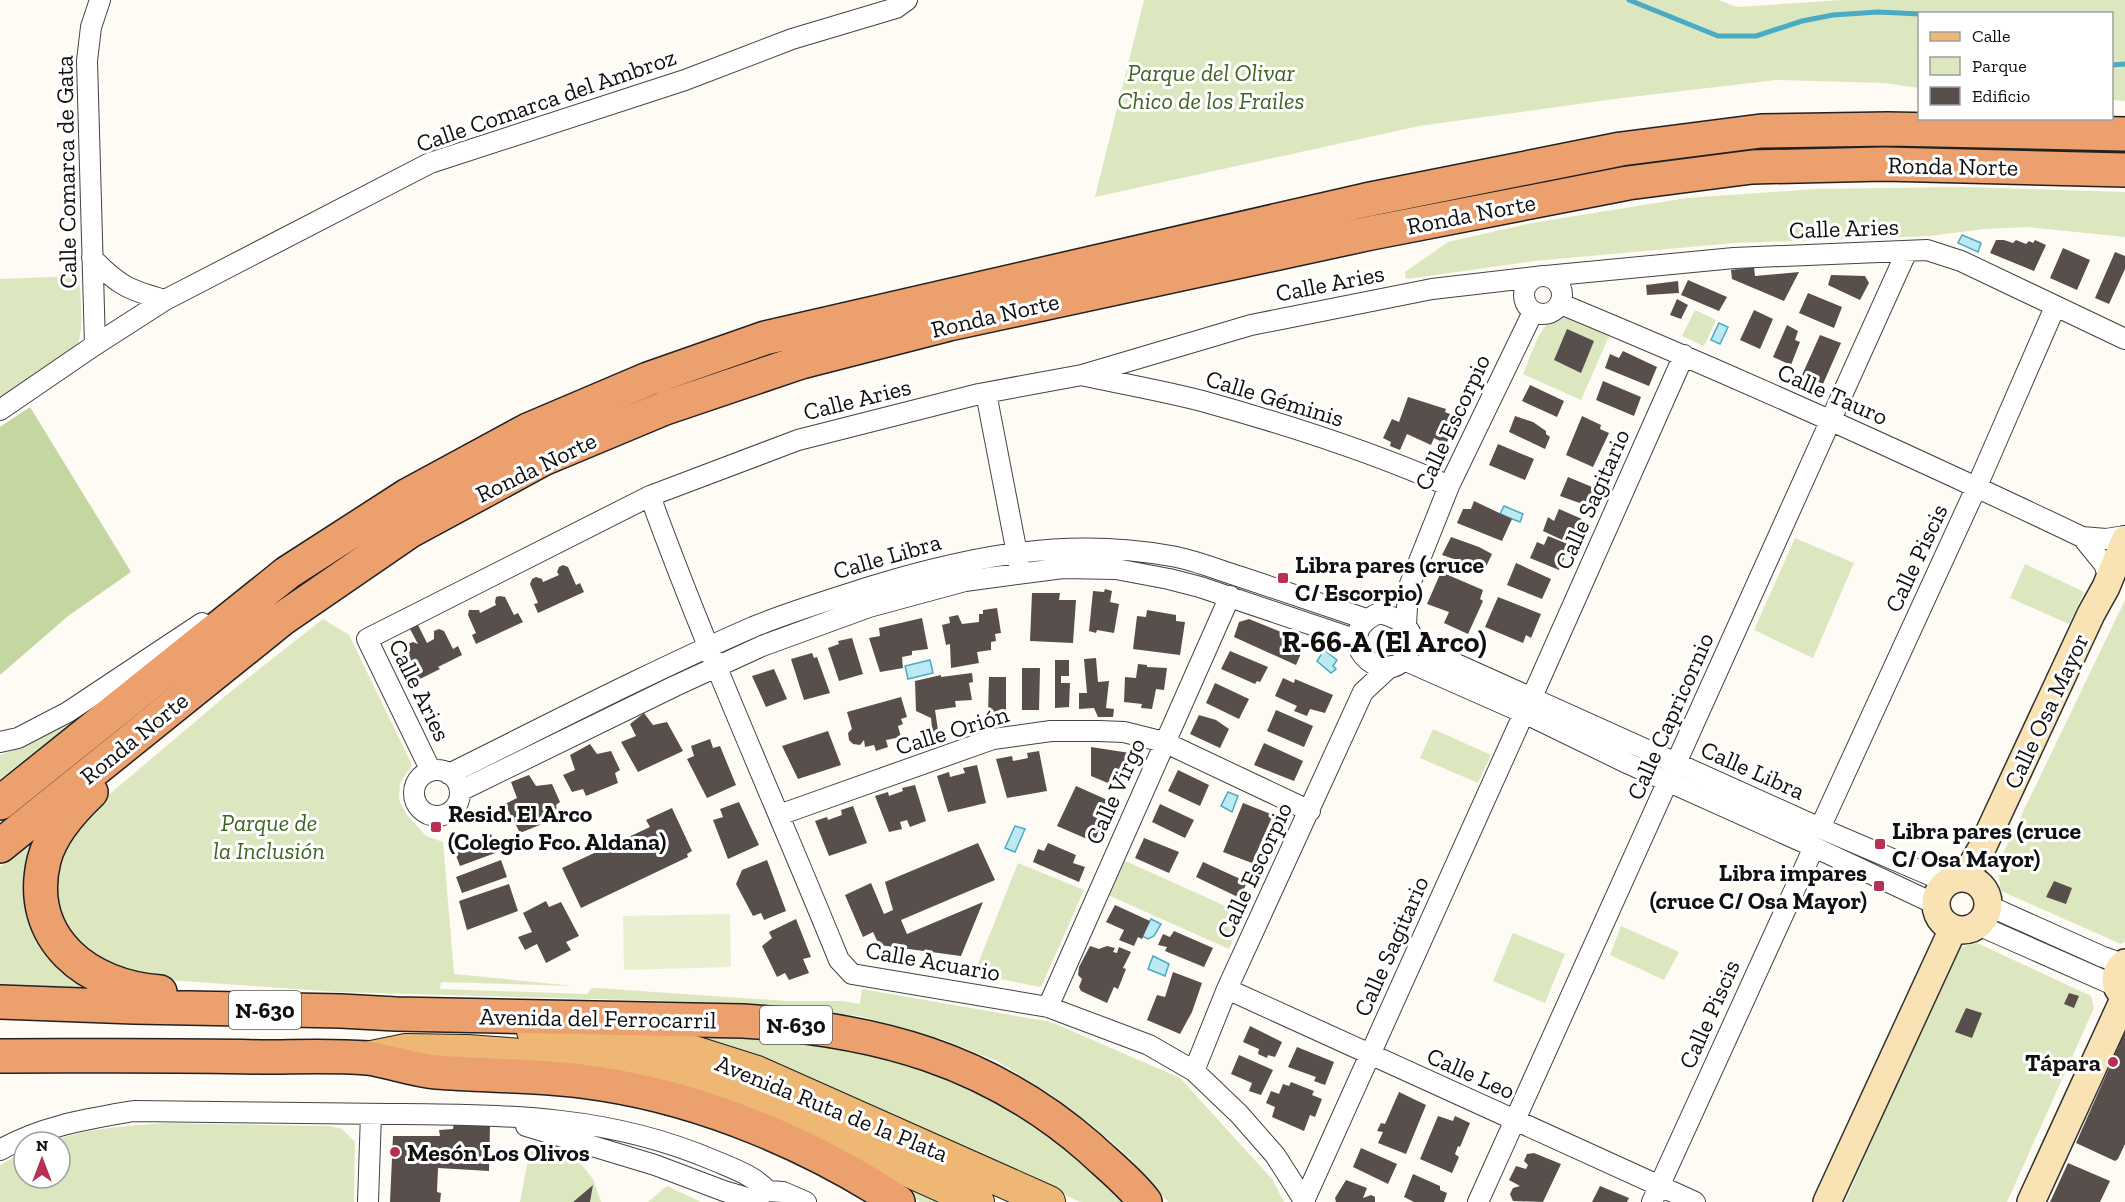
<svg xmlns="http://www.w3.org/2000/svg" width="2125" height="1202" font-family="'Zilla Slab',serif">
<rect width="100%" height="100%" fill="#fefaf4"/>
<path fill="#dce7bf" d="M1144 0H1718L1737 7 1843 0H2125V101L2112 100V14H1920L1919 88 1885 83 1776 80 1622 98 1419 126 1095 197Z
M1961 187 2125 192V237L2027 227 1985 229 1929 236 1734 243 1534 261 1406 279 1405 272 1448 242 1532 223 1687 198 1817 189Z
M79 276C80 293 85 329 77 345 69 362 17 392 0 404V279Z
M1695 310 1716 320 1704 346 1682 336Z
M1558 316 1568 318 1609 336 1581 400 1523 374C1532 355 1538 325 1558 316Z
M1795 538 1854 563 1813 658 1754 630Z
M2025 564 2084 592 2069 624 2010 598Z
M2125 600V942L2121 944 2001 891 1997 866Z
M323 619 349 635 412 765 400 783 399 800 407 815 426 836 443 842 454 974 574 986 441 982 440 989 587 994 592 988H596L788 1001H843L860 1004 862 989 1051 1022 1180 1078 1272 1179 1284 1202H1168L1129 1157 1088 1122 1050 1094 997 1061 942 1039 859 1016 740 1003 337 992 155 979 123 971 105 961 75 936 58 907 57 873 69 837 98 804 229 693Z
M85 713 0 779V755L31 743Z
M1433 729 1491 755 1478 783 1420 758Z
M38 836 36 855 95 990 0 986V867Z
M1123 860 1243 914 1229 949 1108 895Z
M1018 863 1084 890 1041 987 974 974Z
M1621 926 1679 952 1664 980 1610 955Z
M1513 933 1565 954 1545 1003 1493 981Z
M1977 943 2091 996 2094 1008 2007 1202H1845L1957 948Z
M675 1032 799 1038 946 1073 1053 1134 1127 1202H1081Z
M165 1123 329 1126 342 1129 355 1142 354 1202H0V1165L24 1152V1178H60V1142H50C86 1128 126 1126 165 1123Z
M550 1141 565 1144 593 1179 601 1202H590L593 1185 573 1202H520L531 1143Z
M667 1186 701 1202H648Z
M912 1187 946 1202H920L909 1194 910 1189Z"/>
<path fill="#c4d7a0" d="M30 407 131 572 68 616 0 675V427Z"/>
<path fill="#ebefd1" d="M730 914 731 967 624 970 623 916Z"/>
<path fill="#bce9f2" stroke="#49acc4" stroke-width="1.5" d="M1962 235 1981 243 1978 252 1958 243Z
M1719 323 1728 327 1720 344 1711 340Z
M1504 506 1523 514 1520 522 1500 514Z
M1324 650 1337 660 1333 666 1336 669 1331 673 1317 661Z
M930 660 933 673 908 679 905 666Z
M1228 792 1238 796 1232 812 1221 806Z
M1015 826 1025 829 1015 852 1005 848Z
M1151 919 1161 924 1154 936 1148 939 1142 936Z
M1153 956 1169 964 1165 976 1148 969Z"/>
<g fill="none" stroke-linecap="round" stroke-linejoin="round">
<path stroke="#49acc4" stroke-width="5" d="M1629 0 1718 36H1756L1802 21 1833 15 1878 12 1920 14
M2112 65 2125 64"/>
</g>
<path fill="#584f4d" d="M1996 240H2004L2013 243 2016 240 2026 244 2029 241 2033 243 2035 240 2046 245 2034 271 1990 253Z
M2063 248 2090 260 2077 290 2050 278Z
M2115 252 2125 256V269L2109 304 2095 298Z
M1754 267 1755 276 1799 272 1784 301 1732 279 1731 270Z
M1831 275 1865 276 1869 283 1860 300 1828 285Z
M1688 280 1727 297 1719 311 1681 295Z
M1678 281 1679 293 1647 295 1646 285Z
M1808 293 1842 307 1834 328 1799 313Z
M1677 299 1688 305 1681 319 1670 315Z
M1754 310 1773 319 1760 349 1740 340Z
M1787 325 1798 331 1795 340 1800 342 1791 365 1773 357Z
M1567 329 1594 341 1581 373 1554 360Z
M1820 335 1841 343 1823 384 1802 375Z
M1623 351 1657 367 1649 386 1605 368 1610 354 1619 358Z
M1603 381 1641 397 1634 416 1596 400Z
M1530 385 1564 401 1557 417 1522 401Z
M1408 397 1446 409 1445 412 1459 418 1446 444 1434 438 1431 445 1407 434 1400 450 1390 446 1391 442 1383 438 1392 419 1399 422Z
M1515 416 1533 422 1546 431V434L1550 437 1545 449 1509 432Z
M1582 416 1601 425 1600 429 1609 433 1593 467 1566 455Z
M1498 444 1534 459 1525 480 1489 465Z
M1568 477 1597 489 1588 506 1560 496Z
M1474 501 1512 519 1502 541 1457 523 1463 509H1471Z
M1559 509 1582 519 1571 544 1543 531 1548 517 1554 521Z
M1548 536 1570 545 1559 570 1530 558 1537 542 1544 545Z
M1451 537 1479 547 1492 554 1483 573 1472 565 1442 555Z
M1516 563 1551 579 1542 599 1507 585Z
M563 565 568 567 576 585 580 583 584 592 538 613 534 604 538 603 530 584 532 579 536 577 542 579 543 582 550 579 559 575 557 572 559 567Z
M1441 572 1483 590 1480 599 1483 601 1468 634 1444 623 1449 612 1427 604Z
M1105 589 1112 591 1110 602 1119 604 1114 633 1097 630 1096 633 1089 631 1093 591 1104 592Z
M1032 593H1060L1059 600H1076L1073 643 1030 641Z
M500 596 505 597 514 615 518 613 523 622 476 644 472 635 476 633 468 615 469 610H479L480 613 496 605 495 602 496 597Z
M1498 597 1541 614 1531 638 1526 635 1523 643 1485 627Z
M997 608 1001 633 995 634 996 641 991 642V650L977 652 979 663 951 668 950 644 946 645 942 625 950 623 949 617 958 615 962 624 979 622V614H983V610Z
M1147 610 1176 615V621L1185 622 1180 655 1133 649 1137 616 1146 617Z
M922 618 928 649 912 651V655L902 657 903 668 880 672 869 638 880 636 879 628Z
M1249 619 1306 642 1296 665 1234 637 1239 622Z
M418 625 427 643 434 639V631L439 629 444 631 453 649 458 646 462 655 438 667 440 669 418 680 404 658 410 655 407 650 408 644 413 642 418 644 410 629Z
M852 638 863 674 839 681 828 648 839 644 838 641Z
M1230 651 1268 667 1260 682 1257 681 1255 684 1221 669Z
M812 653 814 658 817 657 830 693 804 700 791 659Z
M1096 658 1098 682 1109 681 1106 708 1114 709 1113 717H1098L1094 708 1079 709V693H1087L1084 659Z
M1055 660H1069V676H1061V683H1070L1069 707 1055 708Z
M1138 664 1147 665V667L1167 668 1164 690 1156 689 1152 709 1141 708 1142 704 1124 702 1125 677 1136 678Z
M1022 668H1040L1039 710H1022Z
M774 669 787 699 766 707 752 676Z
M972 673 973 682 969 683 972 700 955 701 956 707 935 710 939 737 933 738 931 718 916 711 915 681 941 675V677Z
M989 677H1006V714L988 713Z
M1283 678 1294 683 1295 679 1333 695 1325 713 1310 709 1307 716 1294 711 1297 706 1275 696Z
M1215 683 1249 699 1239 719 1206 703Z
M901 697 907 717 901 719 903 724 898 726 901 737 886 740 888 747 876 751 874 745 865 747 864 740 860 745 853 744 849 740 848 733 852 729 847 712Z
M1276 710 1313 726 1304 747 1267 731Z
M644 713 653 725 667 722 683 751 638 772 621 742 636 736 630 724Z
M1199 715 1216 720 1229 729 1220 748 1190 734Z
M828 731 841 765 798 779 782 746Z
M710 739 713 748 720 746 736 785 707 798 687 759 694 756 691 746Z
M1264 743 1303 761 1294 781 1254 765Z
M590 744 597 754 611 751 620 770 615 773 618 783 586 796 583 789 572 792 563 775 575 770 570 755Z
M1091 747 1130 753 1128 767H1124V775L1121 777 1120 788 1091 776Z
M1039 751 1047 791 1007 798 996 759 1012 756 1013 761 1028 758 1027 753Z
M977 765 986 803 948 812 937 776 949 772 950 777 965 773 963 768Z
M1178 770 1209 785 1200 806 1168 791Z
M529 775 536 786 552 784 560 802 556 805 558 813 552 815V820L520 833 505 804 517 798 511 782Z
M915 785 926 821 910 827 907 820 900 822 902 829 889 832 875 796 888 792 889 796 903 791 902 788Z
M1076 786 1112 802 1107 813 1103 812 1098 824 1101 827 1094 842 1057 826Z
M739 802 759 845 728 859 713 820 723 817 720 809Z
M1243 803 1273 815 1252 863 1223 852Z
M1160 804 1194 820 1185 838 1152 822Z
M853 806 867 843 829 856 815 821 827 817 828 820 842 815 841 810Z
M672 808 692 851 687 854 688 857 581 908 562 868 650 827 646 820Z
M491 834 498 852 460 866 453 848Z
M1144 838 1179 852 1169 873 1135 858Z
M978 843 995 880 901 920 907 934 983 902 961 956 879 945 873 932 863 937 845 895 871 883 884 914 893 910 885 882Z
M1048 843 1076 855 1073 863 1085 867 1079 882 1033 862 1038 849 1044 851Z
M501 860 507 877 462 893 456 877Z
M767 860 786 911 764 920 761 913 753 916 736 884 742 870Z
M1203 862 1247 882 1240 898 1196 877Z
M2054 881 2072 888 2066 904 2046 897Z
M509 884 518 911 467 930 459 901Z
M546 901 549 907 561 902 579 936 566 942 571 950 546 963 537 944 525 950 518 937 532 932 523 913Z
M1115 905 1150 921 1142 939 1138 937 1134 946 1119 940 1124 930 1106 922Z
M796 919 811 957 803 959 809 973 789 980 785 973 777 977 762 946 772 938 769 932Z
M1174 931 1213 948 1204 967 1165 951 1167 947 1158 945 1163 934 1170 937Z
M1090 946 1099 949 1107 946 1115 948 1113 952 1117 953 1119 947 1131 952 1123 968 1126 969 1118 989 1114 987 1107 1003 1081 991 1079 987 1082 979 1078 975 1079 967Z
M1173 972 1202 983 1192 1012 1180 1034 1147 1020 1157 995 1165 997Z
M2069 993 2079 996 2074 1008 2064 1004Z
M1966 1008 1982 1013 1972 1038 1955 1032Z
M1250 1026 1282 1042 1275 1057 1268 1055 1267 1058 1258 1054 1259 1049 1243 1042Z
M2125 1032V1144L2118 1159 2115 1161 2076 1143Z
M1297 1047 1334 1062 1325 1085 1314 1081 1316 1077 1288 1067Z
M1239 1055 1273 1070 1261 1095 1249 1091 1252 1083 1231 1074Z
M1291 1082 1314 1091 1312 1095 1322 1099 1315 1117 1310 1115 1304 1131 1272 1117 1275 1107 1266 1103 1271 1091 1279 1094 1283 1084 1289 1086Z
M1399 1092 1426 1105 1406 1154 1378 1143 1383 1132 1377 1131 1381 1123 1385 1124Z
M1438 1116 1453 1121 1455 1116 1470 1123 1460 1147 1458 1146 1455 1154 1459 1157 1452 1173 1420 1159Z
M454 1122 483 1123V1126H490L489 1171 438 1168 437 1192 441 1193 440 1202H390L393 1136H440L439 1130 453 1129Z
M1361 1148 1397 1164 1388 1184 1353 1167Z
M1534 1153 1561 1164 1543 1202 1513 1201 1510 1194 1513 1188 1520 1186 1509 1180 1516 1166 1526 1169 1528 1165 1524 1161 1527 1154Z
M2068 1163 2110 1181 2100 1202H2050Z
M1413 1174 1440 1186V1190L1447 1193 1444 1202H1414L1404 1197Z
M1346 1180 1367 1188 1363 1198 1371 1195 1375 1197V1202H1336L1335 1198Z
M593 1185 590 1202H573Z
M1600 1186 1629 1198 1627 1202H1592Z"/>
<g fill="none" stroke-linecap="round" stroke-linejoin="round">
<defs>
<path id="minor" d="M92 258C119 286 129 290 165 300
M1524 295a19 19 0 1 1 38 0a19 19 0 1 1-38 0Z
M1546 276 1734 258 1927 250 1961 261 2125 339
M1561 304C1737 377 1910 455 2082 537L2106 539 2125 536
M95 345 87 61 91 27 100 0
M1085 376C1124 384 1163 391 1202 401 1285 424 1370 451 1449 486
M986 393 1019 564
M0 410 95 345 165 300 430 163 685 80 792 39 896 8 907 0
M650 496C707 653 776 805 839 960L852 974 1048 1007 1149 1045 1194 1071 1239 1114 1275 1155 1305 1202
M2082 537 2104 564 2109 578
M1379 613C1401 618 1424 633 1405 658 1382 689 1326 636 1379 613Z
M1406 625 1408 589 1449 486 1533 312
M1412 637 1432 653 1820 828 1946 882
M1404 660 1524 713 1629 764 1814 847 1935 904
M1532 697 1684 355
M0 742 18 738 68 712 202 623
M414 793a23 23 0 1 1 46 0a23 23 0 1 1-46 0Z
M431 771 367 639 650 496 798 440 979 394 1082 375 1251 325 1432 289 1536 277
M449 774C550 724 650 672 753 627 792 611 833 599 873 586 972 556 1067 537 1171 556 1195 560 1218 570 1241 577 1283 591 1325 605 1366 619
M460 791 675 686 762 646 869 607 965 581 1063 568 1116 569 1169 579 1200 587 1357 640
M779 815 993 739 1051 731H1099L1124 732 1164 742 1310 811
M1820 828 1977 486 2055 307
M1989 906 2103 957 2123 964
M1978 925 2116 986
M1227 989 1695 1202
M1048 1007 1230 596
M1194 1071 1227 989 1363 692 1391 666
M526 1126 655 1165 724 1191 751 1199 768 1191 783 1192 806 1202
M0 1150C41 1126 88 1119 134 1111 219 1112 303 1113 388 1114 503 1115 605 1114 713 1160 734 1169 753 1175 768 1191
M1304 1201 1524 713
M368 1202 371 1114
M1478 1202 1907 251
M1652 1202 1814 847"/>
<path id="secondary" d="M1961 877 1971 867 1982 848 2091 614 2106 587 2125 540
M1936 904a26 26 0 1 1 52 0a26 26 0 1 1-52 0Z
M2125 963C2113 973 2113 986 2125 997
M1827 1202 1953 929
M2031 1202 2125 997"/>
<path id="primary" d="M533 1031 640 1040 678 1047 757 1072 1049 1202
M367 1058 406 1050 467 1051 578 1059 630 1066 674 1077 754 1104 824 1133 978 1202"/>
<path id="trunk" d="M91 792C72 810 51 833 44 860 25 939 88 987 160 992
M0 803 287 573 408 495 528 430 648 379 765 338 1366 200 1621 149 1761 131 1888 129 2125 134
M0 846 282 619 410 531 543 459 665 408 801 362 949 324 1371 233 1628 183 1752 167 1884 164 2125 170
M0 1002 134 1007 341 1011 396 1014 743 1021C875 1029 988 1059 1090 1148 1108 1165 1130 1182 1145 1202
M0 1056C87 1056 173 1055 260 1057 295 1057 332 1055 367 1058 390 1061 412 1070 436 1072 491 1076 547 1075 602 1084 705 1100 812 1145 898 1202"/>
</defs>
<use href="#minor" stroke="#434343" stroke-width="22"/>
<use href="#secondary" stroke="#323232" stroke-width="30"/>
<use href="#primary" stroke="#212121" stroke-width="34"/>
<use href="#trunk" stroke="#212121" stroke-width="36"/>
<use href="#minor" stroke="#fff" stroke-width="20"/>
<use href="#secondary" stroke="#f9e3b5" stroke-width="27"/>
<use href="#primary" stroke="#eeb874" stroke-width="32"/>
<use href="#trunk" stroke="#eca06e" stroke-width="33"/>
</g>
<g fill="#b73153" stroke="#fff" stroke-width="2">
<rect x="1277" y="572" width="12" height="12" rx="3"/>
<rect x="430" y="821" width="12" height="12" rx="3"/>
<rect x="1874" y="838" width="12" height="12" rx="3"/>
<rect x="1873" y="880" width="12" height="12" rx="3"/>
<circle cx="2113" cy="1062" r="6"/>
<circle cx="395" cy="1152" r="6"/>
</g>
<g text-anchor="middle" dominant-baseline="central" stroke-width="6" stroke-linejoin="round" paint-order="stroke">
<g fill="#fff" stroke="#585858" stroke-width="1.5">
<rect x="229" y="991" width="72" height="38" rx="4.5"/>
<rect x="760" y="1006" width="72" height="38" rx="4.5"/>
</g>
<g font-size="22" font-weight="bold" fill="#101010">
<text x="265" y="1010">N-630</text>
<text x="796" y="1025">N-630</text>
</g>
<g font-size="24" font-style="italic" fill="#3f6424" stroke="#fff">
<text x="1211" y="72">Parque del Olivar<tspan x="1211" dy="28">Chico de los Frailes</tspan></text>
<text x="269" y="822">Parque de<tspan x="269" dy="28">la Inclusión</tspan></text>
</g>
<g font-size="24" fill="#101010" stroke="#fff">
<text transform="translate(546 100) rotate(-19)">Calle Comarca del Ambroz</text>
<text transform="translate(1953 166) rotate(1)">Ronda Norte</text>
<text transform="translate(66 172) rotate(-91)">Calle Comarca de Gata</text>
<text transform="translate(1471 214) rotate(-11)">Ronda Norte</text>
<text transform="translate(1844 228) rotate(-2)">Calle Aries</text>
<text transform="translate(1330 283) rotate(-11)">Calle Aries</text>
<text transform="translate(995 315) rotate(-13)">Ronda Norte</text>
<text transform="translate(1833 394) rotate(24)">Calle Tauro</text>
<text transform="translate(1275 398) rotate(17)">Calle Géminis</text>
<text transform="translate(857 399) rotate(-14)">Calle Aries</text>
<text transform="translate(1452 422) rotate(-65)">Calle Escorpio</text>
<text transform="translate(536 467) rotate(-26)">Ronda Norte</text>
<text transform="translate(1592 499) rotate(-66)">Calle Sagitario</text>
<text transform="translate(887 556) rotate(-16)">Calle Libra</text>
<text transform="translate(1916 558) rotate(-65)">Calle Piscis</text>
<text transform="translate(420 690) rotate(64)">Calle Aries</text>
<text transform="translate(2046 711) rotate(-65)">Calle Osa Mayor</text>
<text transform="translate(1670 716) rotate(-66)">Calle Capricornio</text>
<text transform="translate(952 730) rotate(-17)">Calle Orión</text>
<text transform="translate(134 738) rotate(-39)">Ronda Norte</text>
<text transform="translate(1753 770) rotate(24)">Calle Libra</text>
<text transform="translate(1115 791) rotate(-66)">Calle Virgo</text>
<text transform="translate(1254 870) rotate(-65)">Calle Escorpio</text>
<text transform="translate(1391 946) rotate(-66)">Calle Sagitario</text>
<text transform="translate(933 961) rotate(10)">Calle Acuario</text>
<text transform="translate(1709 1014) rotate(-66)">Calle Piscis</text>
<text transform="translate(598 1018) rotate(1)">Avenida del Ferrocarril</text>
<text transform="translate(1471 1073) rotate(24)">Calle Leo</text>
<text transform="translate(832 1108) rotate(22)">Avenida Ruta de la Plata</text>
</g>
<g font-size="24" font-weight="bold" fill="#101010" stroke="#fff" text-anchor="start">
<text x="1295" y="564">Libra pares (cruce<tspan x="1295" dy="28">C/ Escorpio)</tspan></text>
<text x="448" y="813">Resid. El Arco<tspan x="448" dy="28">(Colegio Fco. Aldana)</tspan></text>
<text x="1892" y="830">Libra pares (cruce<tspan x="1892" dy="28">C/ Osa Mayor)</tspan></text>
<text x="1867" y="872" text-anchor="end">Libra impares<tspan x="1867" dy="28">(cruce C/ Osa Mayor)</tspan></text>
<text x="2101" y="1062" text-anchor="end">Tápara</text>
<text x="407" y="1152">Mesón Los Olivos</text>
</g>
<g font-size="30" font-weight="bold" fill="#101010" stroke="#fff">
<text x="1384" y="642">R-66-A (El Arco)</text>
</g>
</g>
<rect x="1918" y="12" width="195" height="108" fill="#ffffff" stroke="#9f9f9f" stroke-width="1.5"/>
<rect x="1930" y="32" width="30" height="9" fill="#eeb874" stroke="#9f9f9f" stroke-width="1.5"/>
<text x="1972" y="42" font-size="18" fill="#101010">Calle</text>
<rect x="1930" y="57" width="30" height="18" fill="#dce7bf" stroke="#9f9f9f" stroke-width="1.5"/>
<text x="1972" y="72" font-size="18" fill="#101010">Parque</text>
<rect x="1930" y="87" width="30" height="18" fill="#584f4d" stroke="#9f9f9f" stroke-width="1.5"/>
<text x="1972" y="102" font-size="18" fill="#101010">Edificio</text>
<g transform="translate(42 1160)"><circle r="28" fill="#ffffff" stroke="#9f9f9f" stroke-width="1.5"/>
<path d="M0-4.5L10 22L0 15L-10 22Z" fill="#b73153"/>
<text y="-9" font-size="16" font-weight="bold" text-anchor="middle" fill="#101010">N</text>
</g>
</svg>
